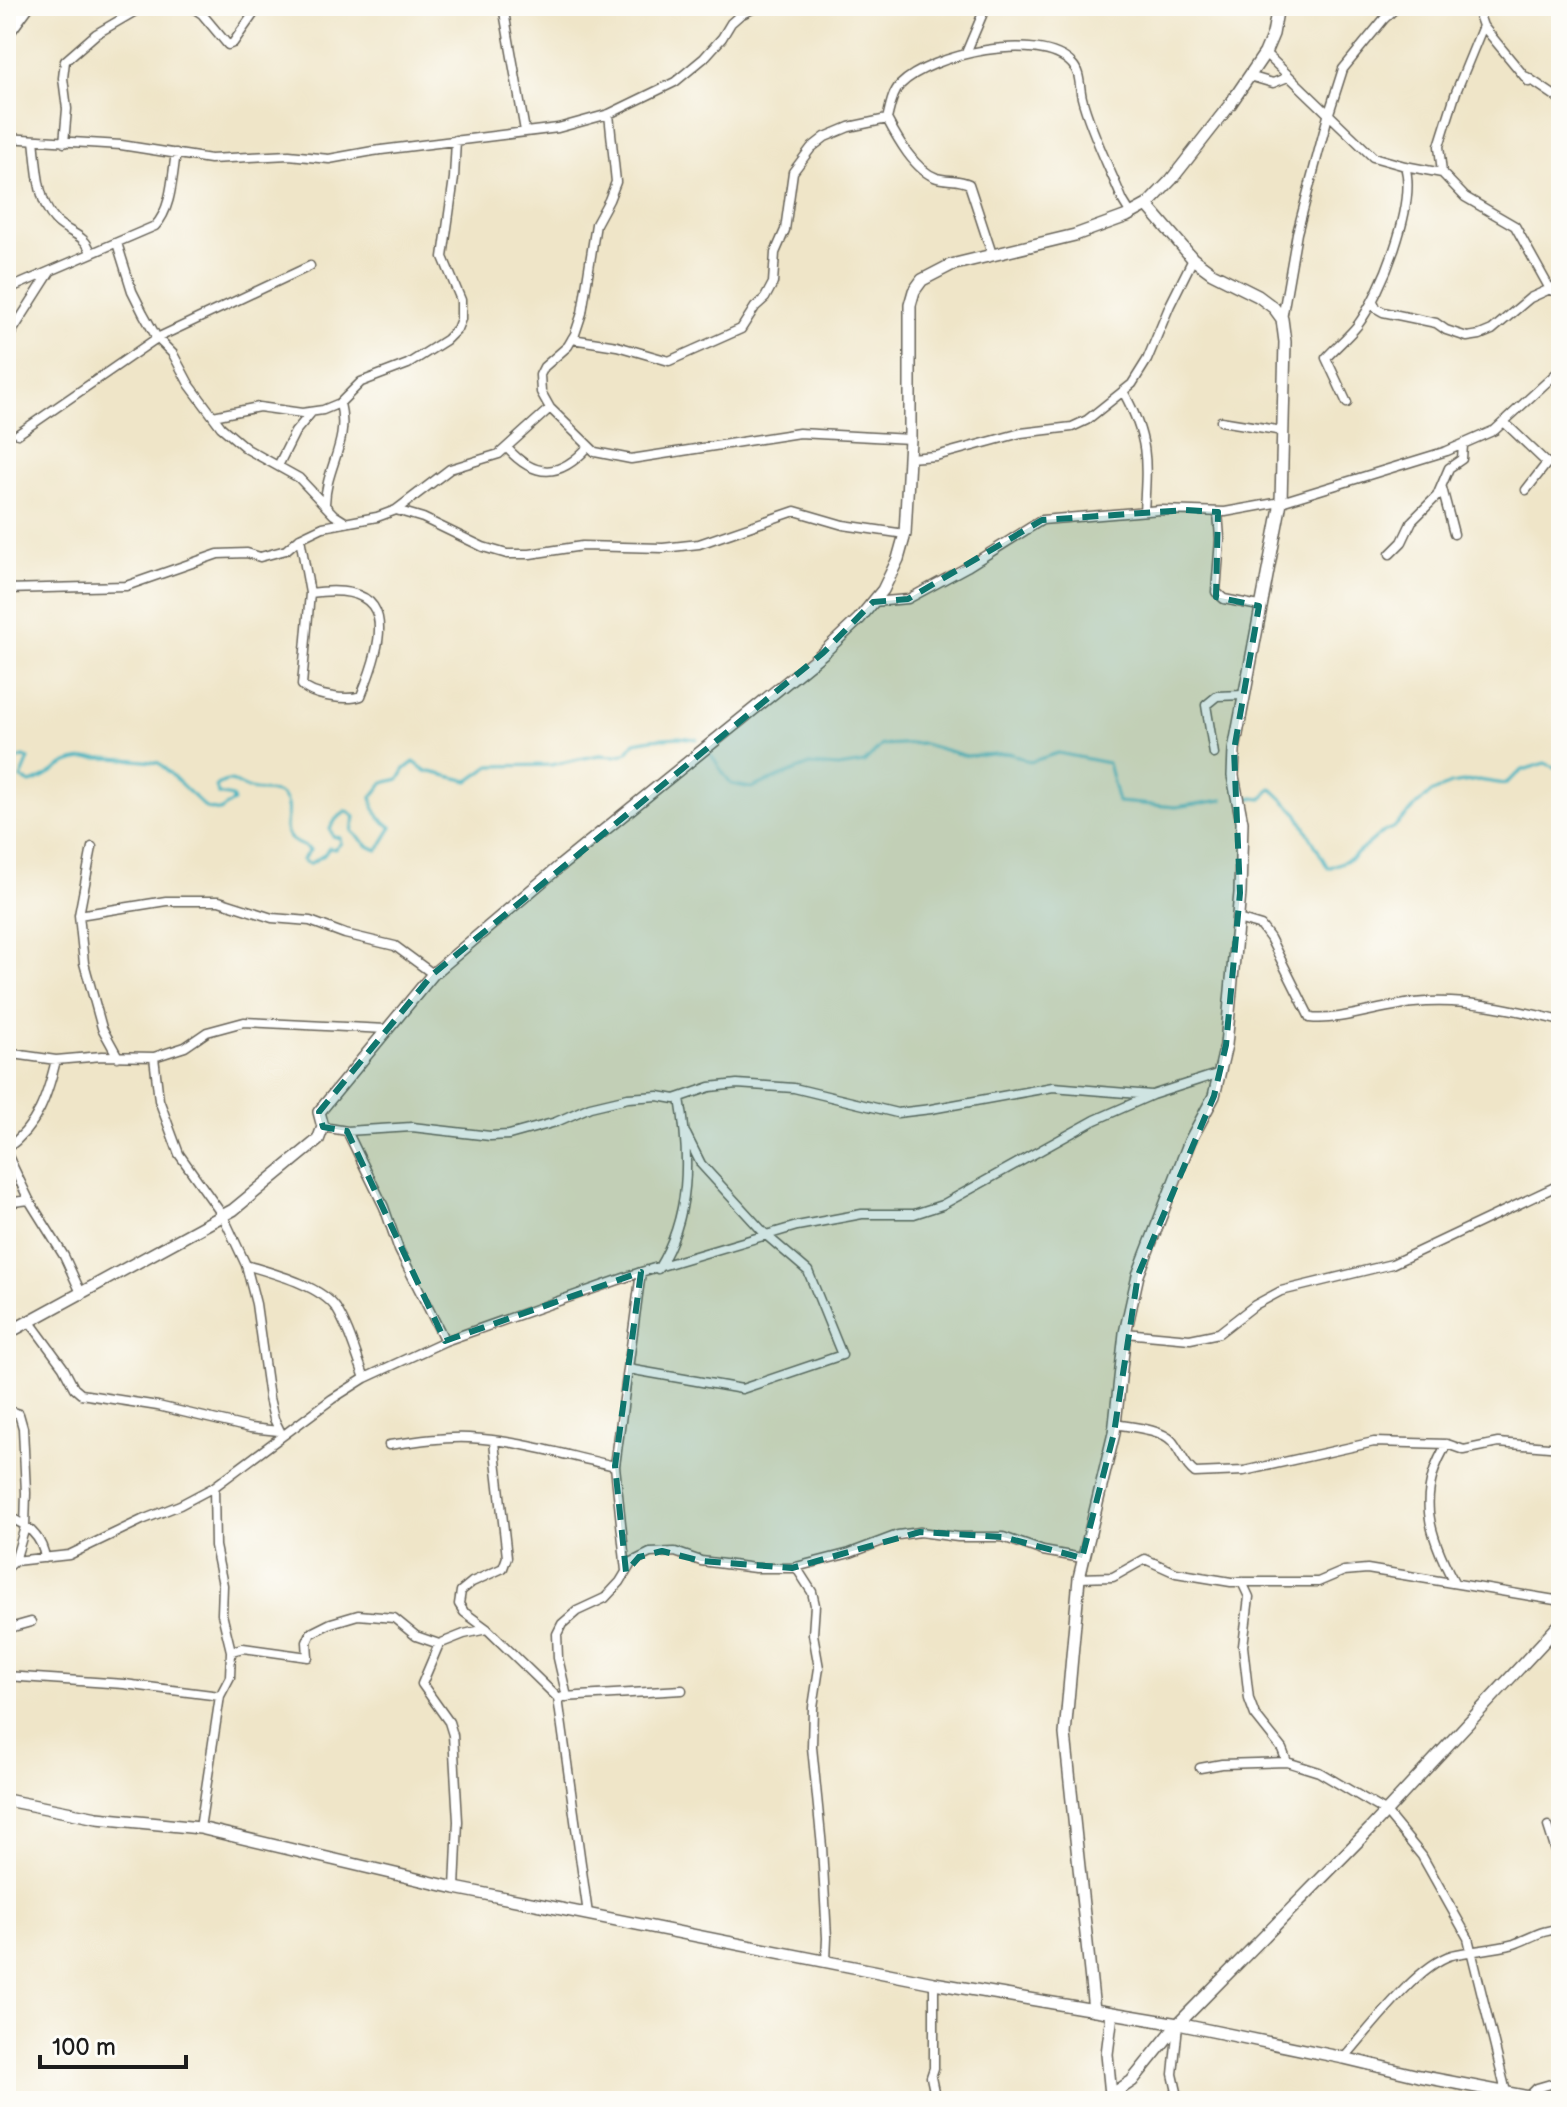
<svg xmlns="http://www.w3.org/2000/svg" width="1567" height="2107" font-family="'Balsamiq Sans',sans-serif">
<rect width="100%" height="100%" fill="#fdfcf7"/>
<filter id="ink" filterUnits="userSpaceOnUse"><feTurbulence type="fractalNoise" baseFrequency=".0125" numOctaves="2"/><feDisplacementMap in="SourceGraphic" scale="16" xChannelSelector="R" yChannelSelector="G"/><feConvolveMatrix kernelMatrix="1 2 1 2 8 2 1 2 1" color-interpolation-filters="sRGB"/></filter>
<filter id="wash" filterUnits="userSpaceOnUse"><feTurbulence type="fractalNoise" baseFrequency=".006" numOctaves="4" result="noise"/><feDisplacementMap in="SourceGraphic" scale="32" xChannelSelector="R" yChannelSelector="G"/><feGaussianBlur stdDeviation="1.8" result="paint"/><feColorMatrix in="noise" values="0 0 0 0 0 0 0 0 0 0 0 0 0 0 0 0 0 1.4 0 .05"/><feComposite in="paint" operator="in"/></filter>
<g filter="url(#wash)">
<rect width="100%" height="100%" fill="#efe5c8"/>
<g fill="none" stroke-linecap="round" stroke-linejoin="round">
<path stroke="#46b4c1" stroke-width="3" d="M711 755 731 784 751 788 810 765 838 767 864 763 882 745 920 743 966 756 1010 753 1030 762 1058 753 1108 763 1118 802 1176 807 1223 800
M6 759 10 761 24 757 29 759 21 778 30 783C46 780 55 767 70 762 92 754 136 760 159 763L206 808 220 811 234 801 232 797 218 794 216 786C232 775 236 785 250 789 262 793 277 788 285 800 292 812 281 826 289 837 294 844 304 845 310 850L302 860 309 864 324 855 329 848 335 849 341 843 340 838 333 836 330 829 336 819 347 811 355 817 352 831 368 846 378 850 392 827C379 820 373 811 372 797L383 783 399 779 405 769 414 762 426 771 469 781 490 766 551 765 599 755 615 756 626 753 635 742 652 739 679 737 697 739
M1243 797 1262 799 1271 788 1297 813 1328 868 1352 858 1380 834 1394 827 1429 794 1450 784 1478 780 1505 784 1523 770 1545 763 1556 768 1561 765"/>
</g>
</g>
<g filter="url(#ink)">
<g fill="none" stroke-linecap="round" stroke-linejoin="round">
<defs>
<path id="street" d="M190 6 202 14 228 45 233 43 259 6
M503 6 525 131
M1476 6 1483 26 1529 82
M6 7 17 8 23 13
M1483 26 1456 92 1439 146 1442 173 1465 197 1515 226 1550 289 1561 295
M966 53 986 6
M1265 53 1373 157 1405 166C1417 205 1381 294 1357 326 1348 337 1336 347 1326 358L1347 403
M1249 76 1273 83 1288 77
M1527 77 1561 100
M609 114 616 182 609 200 596 224 582 313 575 334 568 346 544 367 540 375 541 392 550 408 595 452 631 459 799 433 910 439
M6 138 121 145 210 159 289 155 329 159 373 151 558 128 609 114 675 82 704 58 722 38 731 23 740 15 759 6
M34 140C37 164 37 201 55 220 68 234 85 233 91 253
M64 143 67 109 63 78 65 61 96 34 144 6
M1405 166 1442 173
M117 243 132 291 143 313 157 338 173 354 189 384 221 427 247 449 299 478 334 515 345 522
M992 254 969 184C959 179 948 181 937 178 915 171 897 138 887 119 890 108 892 93 900 85 930 54 1040 30 1072 64 1081 73 1079 86 1082 98 1090 130 1110 169 1123 201L1131 214
M6 290 155 226C172 208 172 177 176 153
M1373 301 1376 308 1383 312 1436 323 1446 330 1467 337 1480 335 1492 330 1530 298 1561 284
M1282 319 1297 233 1328 116 1343 69 1384 19 1398 6
M572 339 617 346 669 361 741 329 755 307 765 298 773 283 775 253 785 230 793 172 811 148 825 137 849 127 887 119
M6 341 50 272
M1124 393C1149 439 1147 461 1144 511
M213 416 259 407 302 413 323 410 340 403 361 382 408 364 446 340 457 329 461 319V300L443 257 454 178 456 140
M1221 421 1283 431
M1505 423 1547 463H1561
M18 434 157 338 310 266
M507 448C535 479 560 478 588 447
M909 458 936 456 1021 433 1072 427 1087 420 1132 384 1147 360 1170 305 1193 259
M278 466 295 432 311 413
M1442 488 1454 534
M1526 490 1547 463
M325 504C326 465 350 444 340 403
M396 510 423 518 483 547 507 554H530L582 546 663 548 699 544 795 511 843 525 905 534
M1218 512 1220 539 1216 592 1224 599 1259 606
M300 538 310 593 302 685C312 696 347 701 361 696 385 636 399 580 310 593
M1390 554 1402 542 1412 521 1437 496 1449 468 1462 459 1463 445
M6 589 126 586 218 554 247 553 260 557 286 550 300 538 323 527 377 517 396 510 450 469 499 454 550 408
M873 602 908 599 967 567 1042 520 1160 510 1225 512 1281 502 1447 451 1495 430 1561 369
M1214 754 1206 705 1217 696 1243 695
M92 847 79 915 84 963 102 1028 118 1057
M79 915 166 901H219L272 918 310 921 345 934 395 946 433 974
M1238 919 1261 926 1270 938 1310 1018C1338 1022 1385 1005 1414 1003 1464 998 1513 1009 1561 1021
M6 1053 56 1060 102 1056 154 1057 185 1047 207 1032 244 1022 386 1029
M154 1057 159 1100 179 1154 223 1216 246 1265 256 1304 269 1398 274 1419 282 1435
M323 1127 347 1131 412 1127 490 1136 509 1135 556 1122 590 1107 628 1098 658 1096 675 1099 710 1087 737 1084 794 1088 897 1113 931 1109 1053 1087 1151 1095
M347 1131 384 1207 399 1250 445 1341
M6 1149C38 1126 47 1097 56 1060
M6 1152 29 1200 64 1256 82 1295
M6 1203 29 1200
M246 1265C272 1273 320 1285 336 1308 349 1328 356 1355 365 1378
M658 1269C691 1216 690 1158 680 1098
M30 1322 63 1367 74 1388 81 1394 158 1406 250 1428 279 1431
M1125 1333 1190 1339 1219 1333 1255 1305 1281 1291 1392 1264 1561 1184
M628 1369 742 1389 842 1355 808 1271 766 1235 701 1164 686 1134
M6 1410 19 1414 23 1428 26 1493 25 1527 15 1561
M1115 1424C1131 1427 1161 1429 1172 1441 1181 1452 1184 1465 1195 1473L1244 1471 1374 1442 1447 1444 1464 1450 1498 1443 1561 1448
M494 1442 507 1557 503 1568 472 1582 461 1591 459 1604 464 1612 487 1629 558 1698 588 1914
M1447 1444C1416 1494 1428 1534 1454 1582
M389 1445C416 1441 442 1437 469 1438 518 1440 567 1456 615 1466
M6 1516C27 1524 42 1536 45 1558
M796 1567 812 1592 815 1605 813 1634 819 1668 813 1707 812 1747 822 1847 827 1938 826 1961
M6 1569 15 1561 69 1555 142 1520 180 1505 214 1487 332 1399 365 1378 445 1341 641 1272 797 1226 862 1214H914L942 1205 1095 1120 1152 1095 1220 1073
M626 1571 615 1466 641 1272
M1079 1578 1113 1577 1145 1559 1176 1573 1231 1582H1318L1344 1571 1367 1569 1561 1601
M1242 1582 1249 1597 1243 1646 1249 1699 1255 1715 1282 1749 1287 1762
M6 1629 31 1622
M231 1651 243 1648 308 1657 307 1642 311 1633 331 1623 358 1615 394 1618 416 1636 439 1644
M6 1676 124 1684 220 1696
M563 1697 682 1690
M567 1697 558 1658 557 1634 562 1624 577 1611 605 1598 620 1582 632 1562 650 1553 675 1552 701 1561 755 1568H792L850 1553 898 1535 920 1532 958 1537H1003L1043 1551 1082 1558
M1200 1768 1222 1764 1287 1762 1319 1772 1385 1811 1422 1856 1468 1938 1506 2092
M1548 1826 1561 1867
M200 1828 220 1696 230 1677 231 1651 222 1614 223 1585 215 1546 214 1487
M455 1888 458 1821 453 1735 449 1722 422 1684 439 1644 464 1634 487 1629
M934 1983V2068L931 2077 936 2101
M1178 2025 1173 2074 1179 2101
M1344 2058C1369 2030 1417 1965 1452 1955 1472 1950 1493 1950 1514 1944 1529 1939 1544 1928 1561 1930
M1528 2097 1537 2088 1561 2081"/>
<path id="secondary" d="M6 36 28 6
M6 1334 233 1210 318 1140 323 1127 319 1112 433 974 560 866 823 653 859 619 883 590 898 559 905 534 910 439V305L914 291 922 280 951 265 1075 235 1127 216 1147 205 1171 180 1229 106 1265 53 1273 34 1278 6
M6 1800 97 1818 200 1828 455 1888 934 1983 1178 2024 1344 2058 1419 2076 1550 2101
M1094 2010 1065 1734 1079 1578 1114 1433 1125 1333 1138 1275 1190 1141 1214 1096 1226 1045 1240 893 1242 822 1233 776 1234 750 1281 502 1285 342 1282 319 1274 308 1258 296 1212 273 1193 259 1147 205
M1111 2095 1107 2054 1112 2014
M1107 2101 1111 2095 1132 2081 1178 2024 1370 1829 1561 1623"/>
</defs>
<use href="#street" stroke="#666258" stroke-width="11"/>
<use href="#secondary" stroke="#666258" stroke-width="14"/>
<use href="#street" stroke="#fff" stroke-width="8"/>
<use href="#secondary" stroke="#fff" stroke-width="11"/>
</g>
</g>
<path fill="#0f766e" fill-opacity="0.2" stroke="#0f766e" stroke-width="6" stroke-dasharray="16 10" stroke-linejoin="round" d="M1186 510 1218 512 1216 597 1259 606 1234 750 1240 893 1226 1045 1214 1096 1138 1275 1114 1433 1082 1558 1003 1537 920 1532 792 1568 701 1561 662 1551 639 1557 626 1572 615 1466 641 1272 445 1341 347 1131 323 1127 319 1112 433 974 823 653 873 602 908 599 1042 520Z"/>
<rect width="1567" height="2107" fill="none" stroke="#fdfcf7" stroke-width="32"/>
<path d="M40 2055v12h146v-12" fill="none" stroke="#1c1c1c" stroke-width="4"/>
<text x="52" y="2055" font-size="24" fill="#1c1c1c" stroke="#fdfcf7" stroke-width="6" paint-order="stroke">100 m</text>
</svg>
